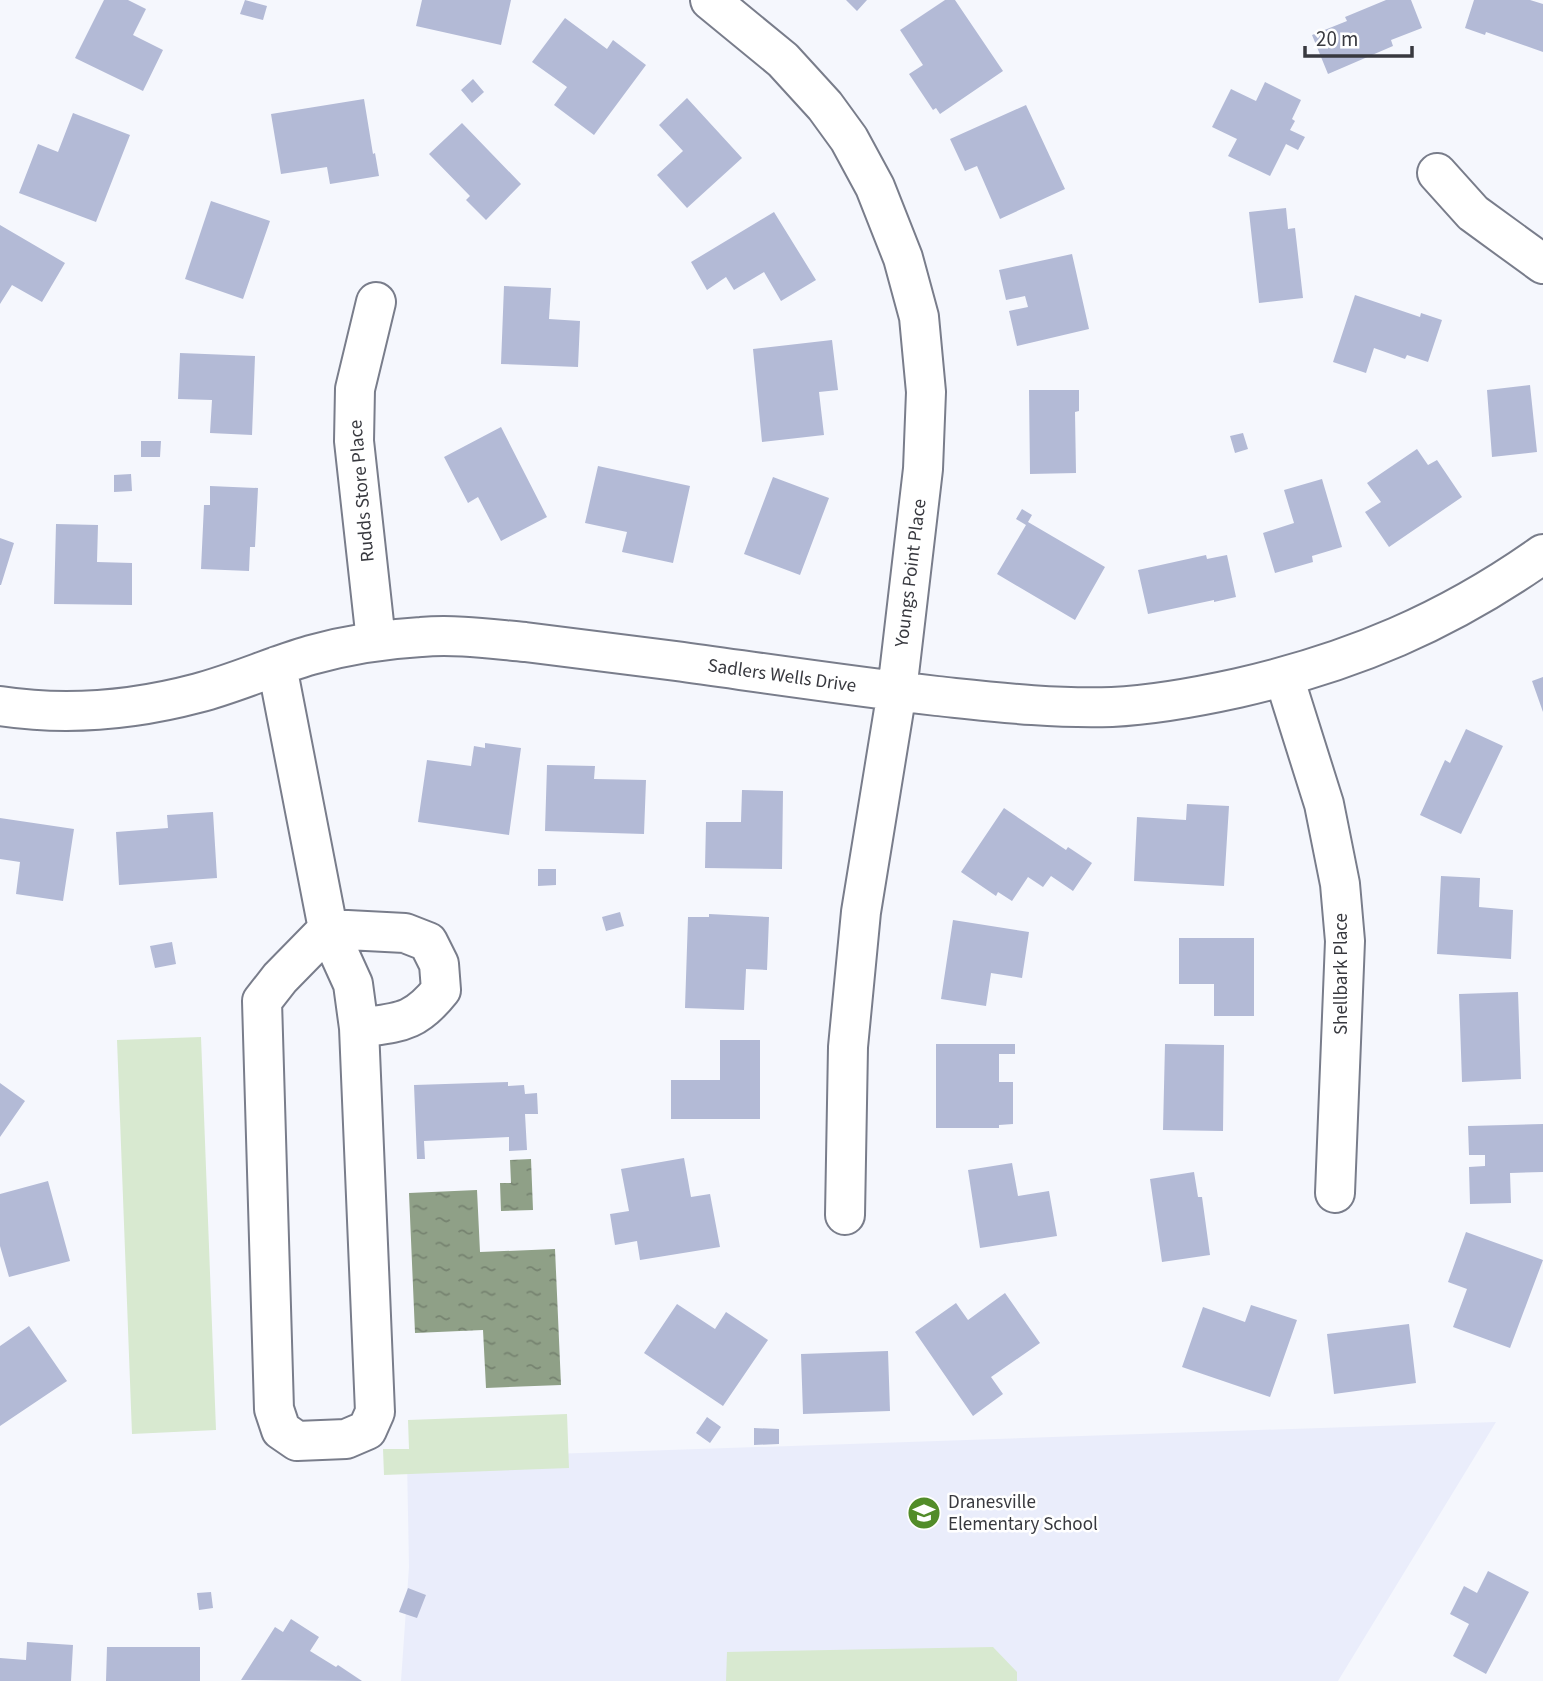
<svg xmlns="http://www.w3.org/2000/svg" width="1543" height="1681" font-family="'Source Sans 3',sans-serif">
<defs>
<pattern id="water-ripples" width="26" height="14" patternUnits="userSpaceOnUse" patternTransform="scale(1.75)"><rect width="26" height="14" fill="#8fa087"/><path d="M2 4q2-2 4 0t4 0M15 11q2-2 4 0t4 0" fill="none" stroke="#768370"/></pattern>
</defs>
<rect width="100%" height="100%" fill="#f5f7fd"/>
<path fill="#eaedfb" d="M1496 1422 1338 1681H401L409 1567 407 1459Z"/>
<path fill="#d8e9d0" d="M201 1037 216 1430 132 1434 117 1040Z
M567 1414 569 1468 384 1475 383 1449H409L408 1420Z
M993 1647 1017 1672V1681H726L727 1652Z"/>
<path fill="url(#water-ripples)" d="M531 1159 533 1210 501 1211 500 1183H511L510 1160Z
M477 1190 480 1252 555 1249 561 1385 486 1388 483 1330 415 1333 409 1193Z"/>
<path fill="#b3bad6" d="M104 0H128L146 9 133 35 163 50 143 91 75 58Z
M245 0 267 6 263 20 240 14Z
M422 0H511L501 45 416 26Z
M846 0H867L857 11Z
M945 0H955L1003 71 940 114 936 108 933 110 909 74 923 65 900 30Z
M1386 0H1411L1422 28 1391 40 1393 46 1328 74 1312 35 1347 21 1345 17Z
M1474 0H1530L1543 4V52L1486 32 1485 35 1465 28Z
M565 18 607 49 613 40 646 65 594 135 554 105 567 87 532 62Z
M473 79 484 92 472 103 461 90Z
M1265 82 1301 100 1292 119 1295 121 1290 130 1305 137 1298 150 1286 144 1270 176 1228 156 1237 139 1212 127 1231 89 1256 101Z
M687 98 742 158 687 208 657 175 683 151 659 125Z
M364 99 373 154 375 153 379 176 330 184 327 167 281 174 271 114Z
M1026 105 1065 189 1000 219 977 166 965 171 950 139Z
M73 113 130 135 96 222 19 193 38 144 58 152Z
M462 123 521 184 486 220 466 200 470 196 429 154Z
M211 201 270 221 243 299 185 279Z
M1286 208 1288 229 1295 228 1303 298 1259 303 1249 212Z
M774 212 816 280 781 301 764 272 734 290 726 277 707 290 691 262Z
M0 225 65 263 42 302 12 285 0 304Z
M1072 254 1089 329 1017 346 1009 311 1028 307 1025 296 1006 300 999 270Z
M504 286 551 288 549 319 580 321 578 367 501 364Z
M1355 295 1420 317 1421 313 1442 320 1428 362 1407 355 1405 359 1374 348 1366 373 1333 362Z
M832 340 838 390 819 392 824 435 762 442 753 349Z
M180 353 255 356 252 435 210 433 212 400 178 399Z
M1530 385 1537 452 1492 457 1487 390Z
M1029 390H1079V411L1075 412 1076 473 1030 474Z
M501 427 547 517 501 541 478 497 468 503 444 457Z
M1243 433 1248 449 1235 453 1230 436Z
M141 441H161L160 457H141Z
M1417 449 1428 465 1437 460 1462 497 1389 547 1365 512 1381 502 1367 483Z
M598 466 690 486 673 563 622 552 627 532 585 523Z
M131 474 132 491 114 492V475Z
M773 477 829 498 800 575 744 554Z
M1322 479 1342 547 1312 556 1313 562 1275 573 1263 533 1294 523 1284 490Z
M210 486 258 488 255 547H250L249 571 201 569 204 505H210Z
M1022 509 1032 515 1028 522 1105 567 1075 620 997 574 1026 525 1016 519Z
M56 524 98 525 97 562 132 563V605L54 604Z
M0 538 14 543 1 585H0Z
M1206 555 1207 559 1227 555 1236 597 1214 602V600L1148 614 1138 570Z
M1543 677V712L1532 681Z
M1466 729 1503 746 1461 834 1420 815 1445 760 1450 763Z
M485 743 521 748 509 835 418 822 427 760 471 766 474 746 485 748Z
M547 765 595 766 594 779 646 780 644 834 545 831Z
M742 790 783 791 782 869 705 868 706 822H741Z
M1187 804 1229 806 1224 886 1134 881 1137 817 1186 820Z
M1004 808 1066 850 1068 847 1092 863 1073 891 1051 876 1043 887 1028 877 1012 901 998 892 996 896 961 872Z
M213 812 217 878 119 885 116 832 168 828 167 815Z
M0 818 74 829 63 901 16 894 20 862 0 859Z
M538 869H556V885L538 886Z
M1441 876 1480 878 1479 907 1513 910 1511 959 1437 954Z
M620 912 624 926 606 931 602 917Z
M709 914 769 917 767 970 746 969 744 1010 685 1008 688 917H709Z
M953 920 1029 932 1022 978 991 973 986 1006 941 999Z
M1179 938H1254V1016H1214V984H1179Z
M172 942 176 964 155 968 150 946Z
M1518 992 1521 1079 1462 1082 1459 994Z
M720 1040H760V1119H671V1080H720Z
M936 1044H1015V1054H999V1082H1013V1124L999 1125V1128H936Z
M1165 1044 1224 1045 1223 1131 1163 1130Z
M508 1082V1086L524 1085 525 1094 537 1093 538 1114H525L527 1150 509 1151V1137L424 1141 425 1159H417L414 1085Z
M0 1083 25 1101 0 1137Z
M1543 1124V1172L1510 1173 1511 1203 1470 1204 1469 1167 1485 1166V1155H1469L1468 1126Z
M684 1158 691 1197 710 1194 720 1247 640 1260 637 1241 615 1245 610 1214 629 1211 621 1169Z
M1012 1163 1018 1196 1049 1191 1057 1236 980 1248 968 1170Z
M1194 1172 1198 1197H1202L1210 1255 1162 1262 1150 1179Z
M48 1181 70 1261 9 1277 0 1246V1194Z
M1466 1232 1543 1260 1510 1348 1453 1327 1467 1289 1448 1282Z
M1005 1293 1040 1343 991 1377 1003 1394 973 1416 915 1332 956 1303 968 1320Z
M677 1304 715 1329 726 1312 768 1340 723 1406 644 1353Z
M1251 1305 1297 1320 1270 1397 1182 1367 1203 1307 1245 1322Z
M1409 1324 1416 1383 1334 1394 1327 1334Z
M29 1326 67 1381 0 1426V1346Z
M888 1351 890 1411 803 1414 801 1354Z
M707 1417 721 1427 710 1443 696 1433Z
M754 1428 779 1429V1444L754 1445Z
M1488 1571 1529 1592 1486 1674 1453 1656 1469 1624 1450 1614 1464 1586 1477 1593Z
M408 1588 426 1595 417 1618 399 1612Z
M211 1592 213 1608 199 1610 197 1593Z
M291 1619 319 1637 310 1651 336 1667 338 1665 362 1681 241 1680 275 1627 283 1632Z
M27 1642 73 1645 71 1681H0V1658L26 1660Z
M107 1647H200V1681H106Z"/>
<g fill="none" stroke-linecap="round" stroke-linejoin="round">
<defs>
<path id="minor" d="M710 0 783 60 825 106 849 139 875 187 903 258 919 317 926 392 923 469 897 691 861 912 848 1047 845 1215
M1437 173 1473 213 1543 264
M376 641 354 441 355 389 376 302
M277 666 328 929 353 984 359 1028 375 1412 367 1430 346 1439 297 1441 281 1430 274 1409 262 1001 280 978 328 929 405 933 428 942 439 964 441 990C414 1024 399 1022 359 1028
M1284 677 1324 804 1340 884 1345 941 1335 1193
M0 706C65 716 134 710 198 693 236 683 273 666 311 655 347 645 385 639 421 637 456 634 491 639 525 642 575 648 625 655 676 661 763 673 850 686 937 696 995 702 1053 709 1112 707 1154 705 1197 697 1238 688 1352 662 1447 622 1543 554"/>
</defs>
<use href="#minor" stroke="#797d8b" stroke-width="42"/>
<use href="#minor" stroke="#fff" stroke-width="38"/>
</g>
<defs>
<symbol id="school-disc" viewBox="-11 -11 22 22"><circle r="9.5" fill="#528c29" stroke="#fff"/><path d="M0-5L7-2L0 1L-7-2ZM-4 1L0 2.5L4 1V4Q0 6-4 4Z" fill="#fff"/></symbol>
</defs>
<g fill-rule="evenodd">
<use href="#school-disc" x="905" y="1494" width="38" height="38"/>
</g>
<g text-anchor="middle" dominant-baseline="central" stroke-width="5" stroke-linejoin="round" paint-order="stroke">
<g font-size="19" fill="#38393f" stroke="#fff">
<text transform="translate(362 491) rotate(-95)">Rudds Store Place</text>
<text transform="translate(911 573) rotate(-83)">Youngs Point Place</text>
<text transform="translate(782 676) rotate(8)">Sadlers Wells Drive</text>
<text transform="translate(1341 974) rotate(-90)">Shellbark Place</text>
</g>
<g font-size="19" fill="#38393f" stroke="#fff" text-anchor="start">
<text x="948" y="1502">Dranesville<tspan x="948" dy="22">Elementary School</tspan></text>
</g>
</g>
<path d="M1305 46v10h107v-10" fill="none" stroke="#38393f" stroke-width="3.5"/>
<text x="1316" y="46" font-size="21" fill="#38393f" stroke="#ffffff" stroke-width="5" paint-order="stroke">20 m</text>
</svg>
